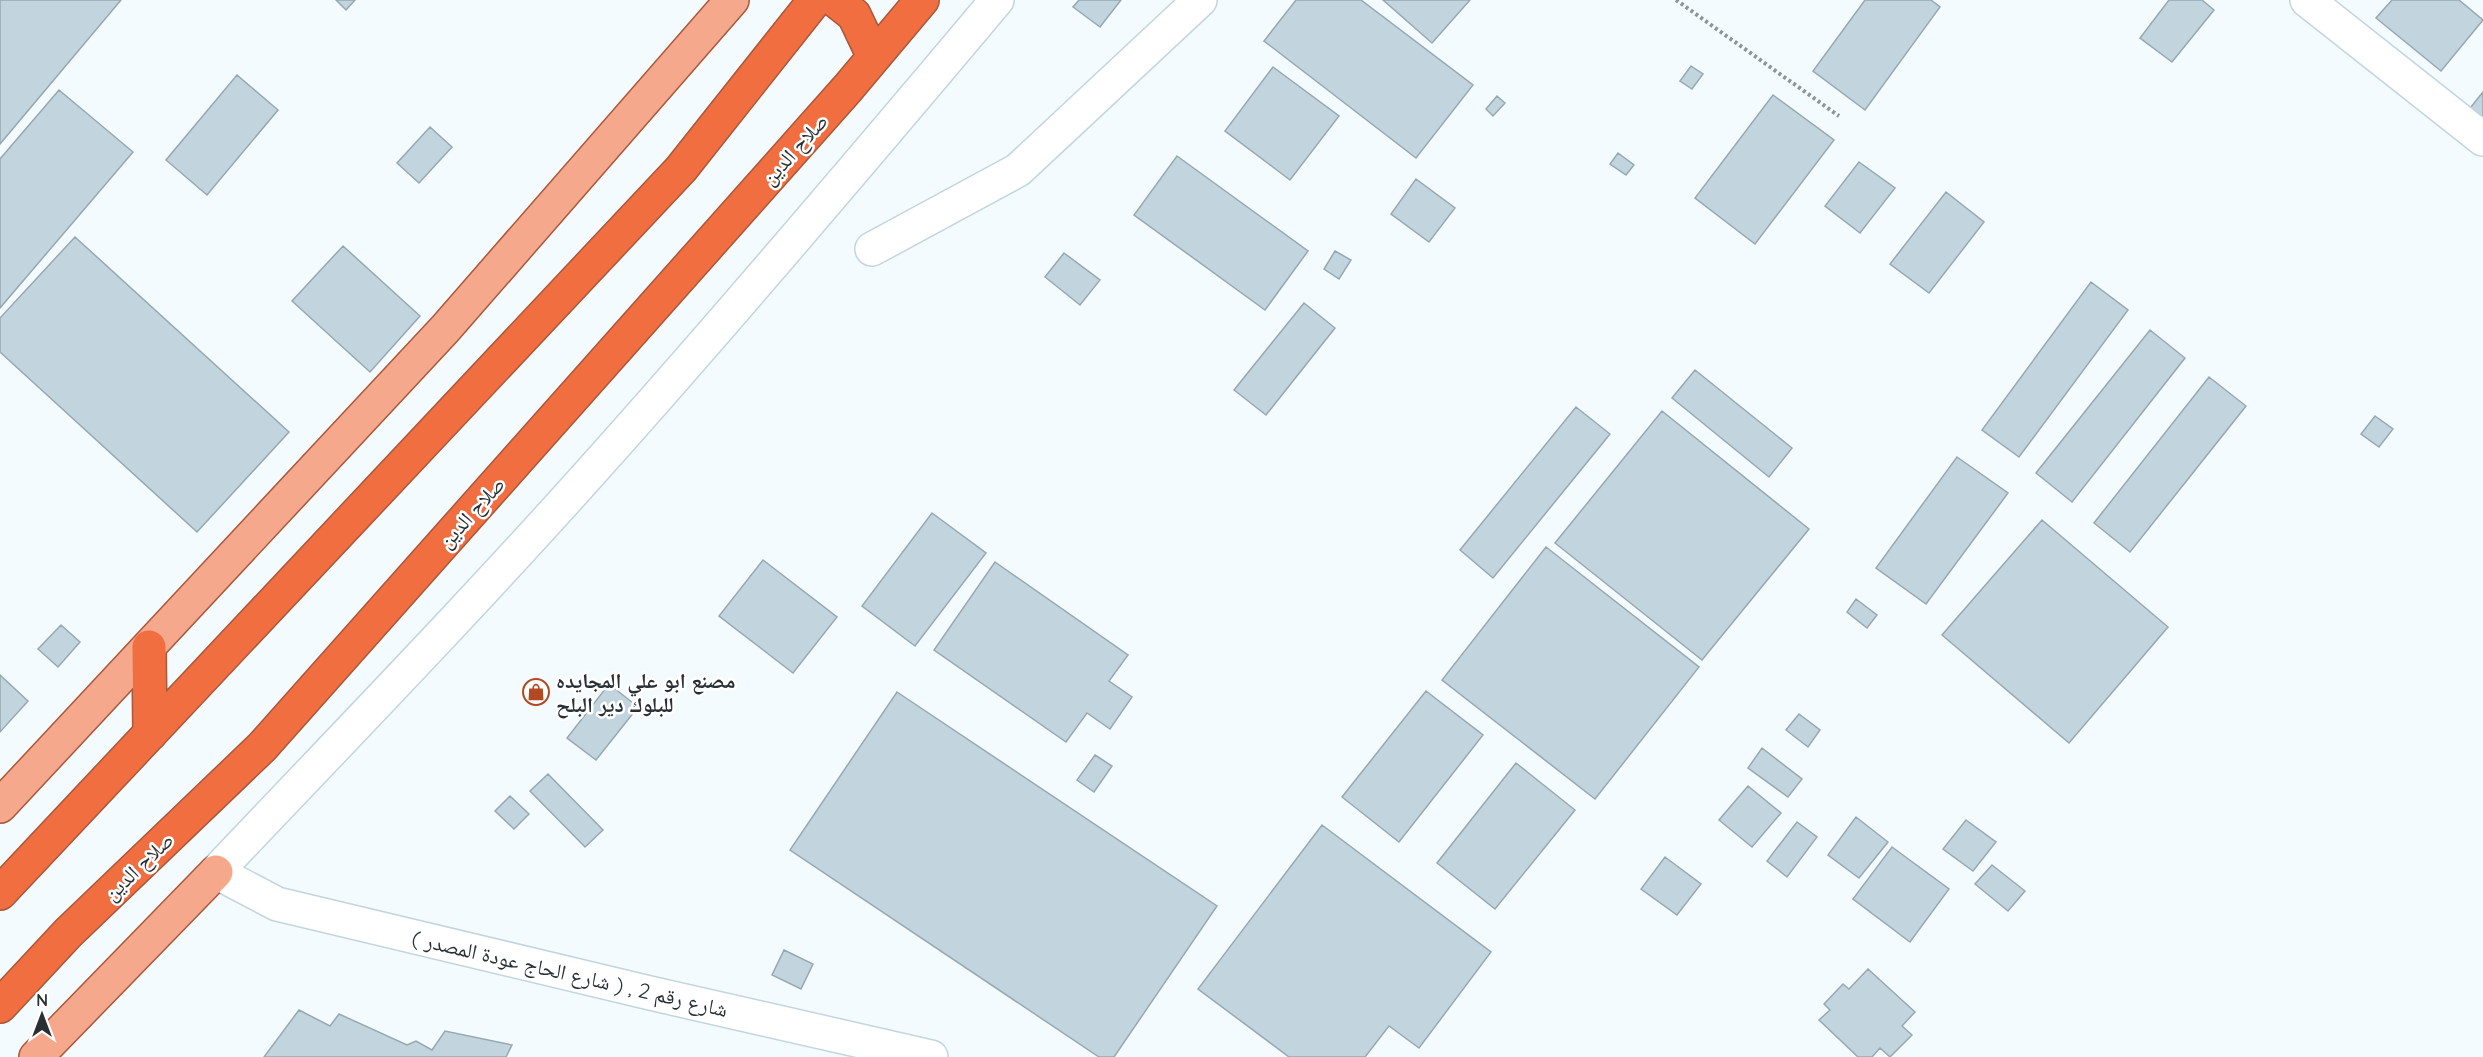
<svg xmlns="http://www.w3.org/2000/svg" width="2483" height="1057" font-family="Quicksand,'Noto Naskh Arabic',sans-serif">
<rect width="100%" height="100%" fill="#f3fbff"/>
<path fill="#c2d5df" stroke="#96a8b1" stroke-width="1.5" d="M0 0H121L0 144Z
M336 0H355L346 10Z
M1079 0H1121L1100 27 1073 7Z
M1296 0H1361L1473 85 1416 158 1264 41Z
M1383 0H1470L1432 43Z
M1865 0H1931L1940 7 1865 110 1813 71Z
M2169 0H2202L2214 10 2172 62 2140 38Z
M2392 0H2459L2483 20 2441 71 2376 18Z
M1691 66 1703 74 1692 89 1680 81Z
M1273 67 1339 116 1290 180 1225 131Z
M237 75 278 110 207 195 166 160Z
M59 90 133 152 0 308V159Z
M2483 92V126L2466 113Z
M1773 95 1834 140 1755 244 1695 198Z
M1497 96 1505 103 1493 116 1486 109Z
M430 127 452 147 419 183 397 163Z
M1618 153 1634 165 1626 175 1610 164Z
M1177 156 1308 251 1265 310 1134 215Z
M1859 162 1895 188 1860 233 1825 206Z
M1416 179 1455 208 1429 242 1391 214Z
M1946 192 1984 222 1929 293 1890 264Z
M75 237 289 432 197 532 0 352V318Z
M343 246 420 316 370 372 292 301Z
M1335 251 1351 260 1339 279 1324 269Z
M1064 253 1100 280 1080 305 1045 277Z
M2091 282 2128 310 2019 457 1982 430Z
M1304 303 1335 328 1266 415 1234 390Z
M2150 330 2185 358 2072 502 2036 473Z
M1695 370 1792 448 1769 477 1672 398Z
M2209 377 2246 406 2130 552 2094 523Z
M1576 407 1610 434 1493 578 1460 550Z
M1662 411 1809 529 1702 660 1555 543Z
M2375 416 2393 429 2379 447 2361 434Z
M1957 457 2008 493 1926 604 1876 568Z
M932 513 986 553 915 646 862 606Z
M2042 520 2168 627 2069 743 1942 635Z
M1546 547 1699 667 1595 799 1442 680Z
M763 560 837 617 793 673 719 616Z
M995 562 1128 655 1109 681 1132 697 1110 729 1087 713 1066 742 934 650Z
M1856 599 1877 615 1867 628 1847 612Z
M61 625 80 642 58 667 38 649Z
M0 675 28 701 0 732Z
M609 684 638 707 596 760 567 738Z
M1426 691 1483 735 1399 842 1342 797Z
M897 692 1217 906 1114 1057H1099L790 850Z
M1799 714 1820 730 1808 747 1786 730Z
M1762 748 1802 779 1788 797 1748 768Z
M1095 755 1112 766 1094 792 1077 780Z
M1516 763 1575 810 1495 909 1437 863Z
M548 774 603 830 585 847 530 791Z
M1748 786 1781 813 1752 847 1719 820Z
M510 796 529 814 514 829 495 811Z
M1856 817 1888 842 1859 878 1828 855Z
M1966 820 1996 842 1973 871 1943 849Z
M1797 822 1817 837 1787 877 1767 861Z
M1322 825 1491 952 1419 1048 1389 1026 1365 1057H1289L1198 989Z
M1892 847 1949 889 1910 942 1853 899Z
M1665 857 1701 884 1677 915 1641 889Z
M1992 865 2025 891 2008 911 1975 884Z
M784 950 813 964 801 989 772 975Z
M1868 969 1915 1012 1902 1026 1912 1035 1890 1057 1880 1048 1872 1057H1858L1819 1020 1830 1010 1824 1004 1843 984 1849 989Z
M299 1010 330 1026 339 1014 407 1045 416 1041 432 1050 445 1031 512 1045 506 1057H264Z"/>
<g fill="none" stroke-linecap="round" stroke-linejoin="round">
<defs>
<path id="minor" d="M2307 0 2483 139
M872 249 1018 170 1200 0
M931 1057 650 993 277 904 216 872C344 737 474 603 598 464 734 312 866 156 997 0"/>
<path id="major" d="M0 806 445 329 732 0
M36 1057 216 872"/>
<path id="highway" d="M835 0 854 15 874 57
M149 647 150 734
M0 893 681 169 815 0
M0 1006 68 933 262 747 848 88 922 0"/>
</defs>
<use href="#minor" stroke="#c3d5df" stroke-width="36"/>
<use href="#major" stroke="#aa583b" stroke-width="36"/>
<use href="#highway" stroke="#aa583b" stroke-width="36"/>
<path stroke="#8d9599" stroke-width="4" stroke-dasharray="3 3" stroke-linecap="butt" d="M1676 0 1839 116"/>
<use href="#minor" stroke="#fff" stroke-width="33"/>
<use href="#major" stroke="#f6a88c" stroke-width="33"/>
<use href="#highway" stroke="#f06e3f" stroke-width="33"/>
</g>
<defs>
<symbol id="shop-ring" viewBox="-11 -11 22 22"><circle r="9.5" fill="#fff" stroke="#b14a23" stroke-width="1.5"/><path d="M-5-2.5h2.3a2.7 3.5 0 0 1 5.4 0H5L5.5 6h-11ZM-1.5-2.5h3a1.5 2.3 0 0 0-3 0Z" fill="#b14a23"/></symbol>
</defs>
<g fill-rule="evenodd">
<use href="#shop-ring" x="521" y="677" width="30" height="30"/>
</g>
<g text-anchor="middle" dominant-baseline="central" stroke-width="5" stroke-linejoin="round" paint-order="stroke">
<g font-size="21" fill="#293034" stroke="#fff">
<text transform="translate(794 149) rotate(-48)">صلاح الدين</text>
<text transform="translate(471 512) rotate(-48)">صلاح الدين</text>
<text transform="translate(138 866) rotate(-44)">صلاح الدين</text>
<text transform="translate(570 973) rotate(13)">شارع رقم 2 , ( شارع الحاج عودة المصدر )</text>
</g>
<g font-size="21" font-weight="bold" fill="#293034" stroke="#fff" text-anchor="start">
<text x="556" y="680">مصنع ابو علي المجايده<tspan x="556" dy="24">للبلوك دير البلح</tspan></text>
</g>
</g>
<g transform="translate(42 1015)" stroke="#ffffff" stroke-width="4.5" paint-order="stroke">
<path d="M0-4.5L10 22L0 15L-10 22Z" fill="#293034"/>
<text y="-9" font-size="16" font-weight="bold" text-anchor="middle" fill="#293034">N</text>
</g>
</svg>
